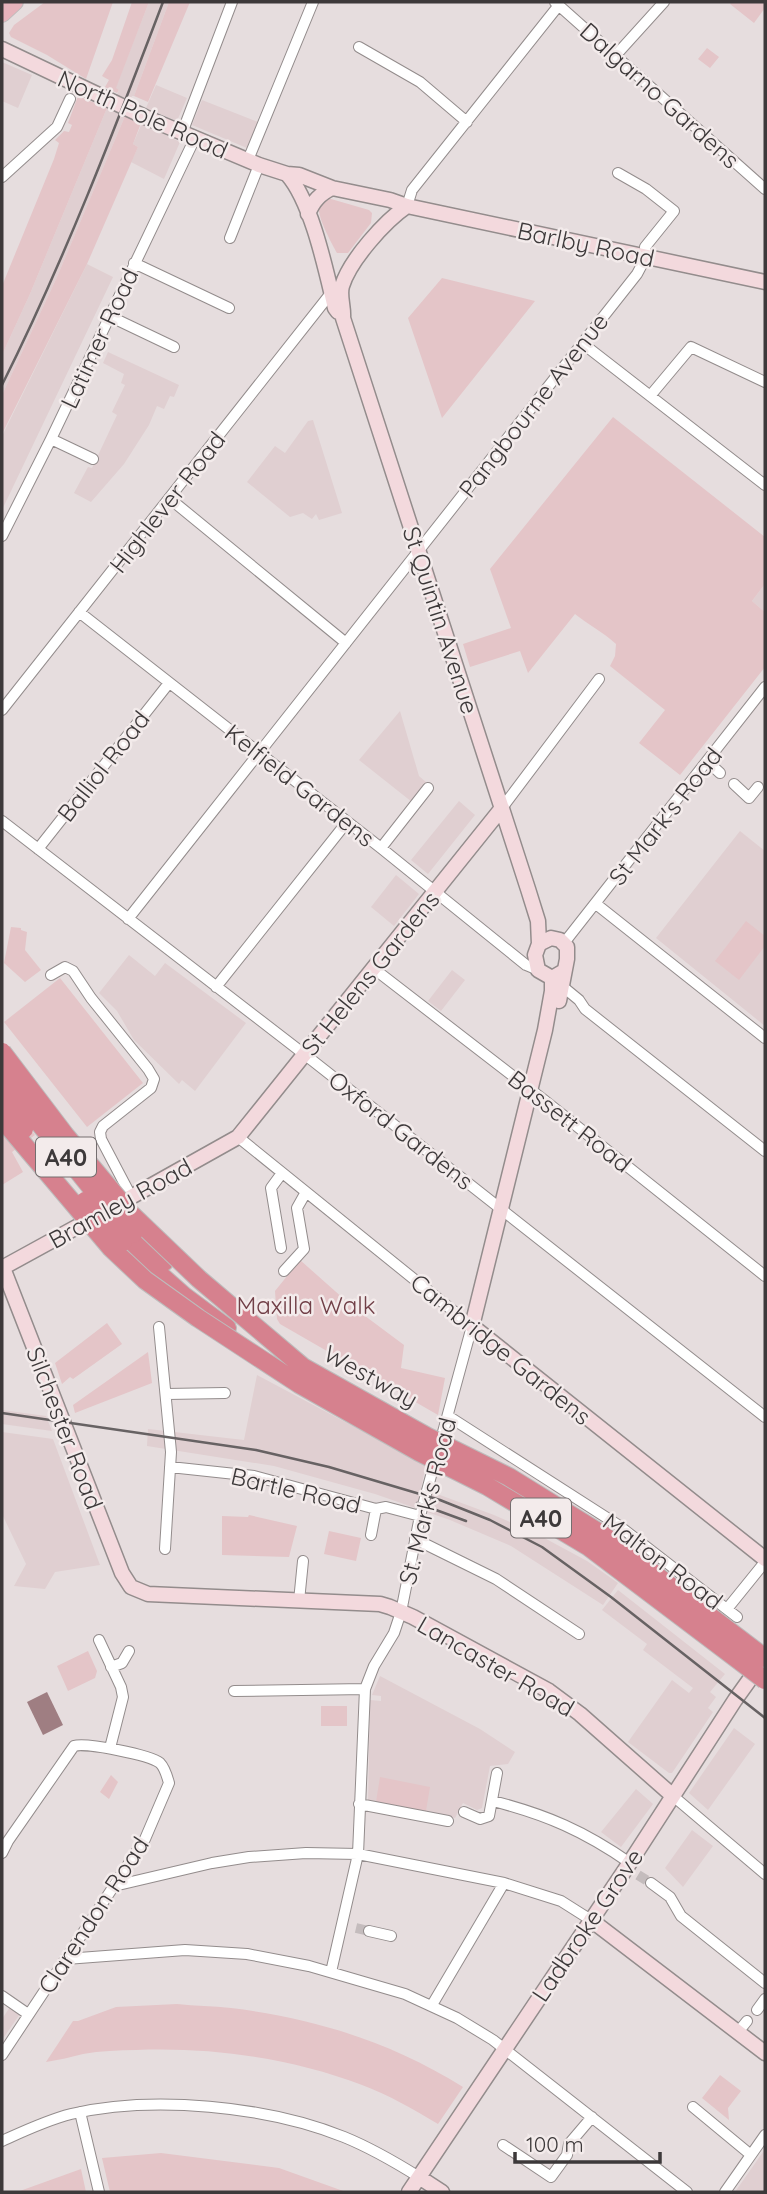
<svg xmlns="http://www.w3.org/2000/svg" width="767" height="2194" font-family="Quicksand,sans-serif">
<rect width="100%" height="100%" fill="#e6ddde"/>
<path fill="#e0cfd1" d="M149 2H169L134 96H132L124 115 125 116 112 147 57 277 2 395V355L30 294 107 108 111 109 119 90 115 89Z
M2 62 32 75 18 108 2 101Z
M156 85 187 98 177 121 146 108Z
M202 100 258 122 247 148 192 125Z
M142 123 180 142 164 179 131 162 138 147 133 144Z
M87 264 113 277 2 510V436Z
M108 352 179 385 174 397 170 396 164 409 157 406 149 425 124 464 91 502 74 493 88 467 92 468 117 415 112 412 125 385 121 383 124 374 103 363Z
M313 420 342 513 319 520 316 514 312 519 303 513 290 517 247 482 275 446 285 453 308 421Z
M765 584V612L752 601Z
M400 711 419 776 427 783 412 802 359 760Z
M459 801 475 815 428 874 411 860Z
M740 831 765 851V1026L656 938Z
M396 875 419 894 394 926 371 907Z
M129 955 155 976 165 963 246 1023 195 1091 182 1080 179 1084 134 1040 117 1011 99 993Z
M452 970 465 980 441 1011 428 1001Z
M257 1375 426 1465 421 1488 494 1515 537 1534 587 1561 618 1583 603 1605 511 1546 450 1520 375 1494 274 1466 147 1446 148 1429 244 1440Z
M2 1410 46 1416 52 1431 2 1424Z
M2 1432 53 1439 100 1565 55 1572 45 1589 14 1586 26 1564 2 1514Z
M618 1590 725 1674 710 1692 716 1697 708 1708 713 1712 672 1773H669L628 1742 672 1680 689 1693 693 1688 643 1650 647 1644 602 1610Z
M380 1676 480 1729 515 1752 508 1764 490 1766 482 1808 477 1810 463 1803 455 1818 368 1803 370 1700 381 1701V1696L372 1695Z
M734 1728 755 1744 708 1810 689 1793Z
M636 1789 653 1804 621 1847 601 1832Z
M692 1830 713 1846 683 1887 665 1868Z
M10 2007 20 2014 2 2040V2019Z
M765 2149V2192H735Z"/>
<path fill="#e4c5c8" d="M45 2H113L86 79 47 55 11 37 9 33 14 25Z
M132 2H149L116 88 119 90 117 93 105 87 109 80 102 76 112 60Z
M169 2H190L148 102 134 96Z
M732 2H765V8L754 23 730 4Z
M707 48 719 57 710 68 698 59Z
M78 96 107 108 30 294 2 355V286L54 159 59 143 55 140 64 131 69 132 72 125 68 123Z
M125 116 141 123 133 144 138 147 87 264 2 434V395L57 277Z
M325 199H331L369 210 372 213 371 223 348 253H337C332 244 318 218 319 209 319 203 321 203 325 199Z
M442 278 535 301 442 418 408 318Z
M613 417 765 537V584L752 601 765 612V667L680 775 639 743 665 710 610 666 615 656 616 644C603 632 589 625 575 614L528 673 520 651 470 667 463 644 511 628 490 569Z
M746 921 765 936V946L739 980 715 961Z
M11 927 21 928V930L27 932 25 950 41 970 25 982 4 963Z
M60 978 143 1083 87 1127 4 1022Z
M7 1098 35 1135 12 1152 23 1172 2 1185V1102Z
M300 1260 353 1307 404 1345 401 1368 445 1378 438 1415 280 1324 277 1319 275 1291Z
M107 1323 122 1344 73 1379 70 1377 62 1384 55 1363Z
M148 1352 152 1383 75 1413 73 1405Z
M249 1515 297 1526 289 1557 222 1555V1516L248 1517Z
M329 1531 361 1538 356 1561 324 1554Z
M88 1651 97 1671 95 1678 68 1691 57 1666Z
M321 1706H347V1726H321Z
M111 1775 118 1782 109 1799 100 1792Z
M380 1777 430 1787 426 1811 376 1802Z
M177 2004C195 2006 213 2006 231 2008 314 2018 391 2042 463 2087L438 2124C413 2109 389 2095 362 2085 292 2058 212 2047 136 2050 119 2050 100 2051 83 2054 71 2057 59 2060 46 2062L73 2021H78L116 2007Z
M720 2075 741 2091 728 2108 729 2120 702 2098Z
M161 2153 279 2168 346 2192H110L102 2158Z
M81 2169 86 2192H17Z"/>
<path fill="#9f7e82" d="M47 1692 63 1725 43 1735 27 1702Z"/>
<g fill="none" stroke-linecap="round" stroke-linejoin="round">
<path stroke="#c4bcbd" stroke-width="10" stroke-dasharray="10 5" stroke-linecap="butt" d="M638 1875 651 1883
M356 1928 369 1931"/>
<defs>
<path id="street" d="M555 2 765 189
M359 47 420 82 467 122
M616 55 664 2
M182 133 232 2
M248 160 313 2
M2 177 57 127 70 99
M407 206 412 190 559 5
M230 238 259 165
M134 263 229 308
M109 316 174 347
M582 343 765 485
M650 396 691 347 765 382
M51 439 93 459
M169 498 346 643
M2 536 51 439 195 138
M79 612 381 848 526 965 538 970
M2 710 331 293
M707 761 720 773
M734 784 749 798 758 787
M502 808 599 679
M2 821 313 1061 765 1417
M381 848 428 788
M38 849 169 683
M596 904 765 1038
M128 919 637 274 646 257 645 247 674 211 646 189 618 173
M564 943 765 687
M373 968 544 1100 765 1276
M51 975 65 967 73 971 91 998 148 1069 154 1079 151 1088 103 1126 100 1132 101 1139 132 1198
M562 986 579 1000 585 1009 765 1151
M216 987 347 822
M238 1137 472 1326 420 1516 401 1612 394 1633 374 1666 365 1689 358 1854 331 1972
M281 1248 271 1188 282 1173
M284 1271 304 1249 297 1208 306 1192
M159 1327 171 1452 165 1549
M167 1394 225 1393
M448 1416 618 1525 737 1617
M170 1467 254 1476 376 1509 386 1507 420 1516
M371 1535 376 1509
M415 1539 496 1579 579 1634
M299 1601 303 1561
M727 1609 765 1562
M99 1640 121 1687 123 1697 110 1748
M111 1667 122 1663 129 1651
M234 1691 365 1689
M673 1796 765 1874
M493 1801C547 1815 584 1831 630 1863
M359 1804 448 1821
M464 1812 480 1819 489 1816 497 1773
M2 1853 8 1841 74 1746C85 1742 150 1755 160 1763 165 1768 167 1776 169 1783L145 1839 2 2055
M651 1883 670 1897 681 1916 765 1983
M114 1886 212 1863 249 1857 306 1853 358 1854 504 1883 561 1901 591 1920
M369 1931 391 1936
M66 1959 185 1950 247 1954 309 1966 405 1994 457 2018 493 2040 687 2192
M2 1996 28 2014
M432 2005 504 1883
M757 2010 765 1999
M738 2032 747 2021
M693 2107 751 2155
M80 2112 99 2192
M2 2141C24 2131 47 2120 71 2114 153 2095 267 2106 344 2137 371 2148 395 2162 419 2177
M503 2145 551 2177 567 2155 569 2144 592 2117
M725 2192 765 2135"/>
<path id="secondary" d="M2 49 145 117 259 165 287 174 299 175 332 188 390 200 407 206 765 282
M287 174C312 202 326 271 335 308L338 312
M407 206C385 221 350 260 342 286 339 296 344 307 343 318L528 889 538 921 539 944
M308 214C313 201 320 194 332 188
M552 978V991L545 1030 472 1326 765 1559
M559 1001 567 959V947L560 940 551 938 539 944 535 955 538 970 552 978 564 971
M113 1207 238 1137 502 808
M2 1268 95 1217
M3 1268 122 1573 131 1587 148 1594 380 1604 390 1607 413 1617 549 1691 580 1714 673 1796
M591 1920 765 2053
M419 2177 442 2192
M409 2192 627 1867 735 1700 760 1665"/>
<path id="primary" d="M2 14 15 2"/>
<path id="highway" d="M133 1234 164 1262
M123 1242 184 1296 227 1328"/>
</defs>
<use href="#street" stroke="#938c8c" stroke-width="12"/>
<use href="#secondary" stroke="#938c8c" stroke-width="17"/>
<use href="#primary" stroke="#bdbcbc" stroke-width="18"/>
<use href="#highway" stroke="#bdbcbc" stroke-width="20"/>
<use href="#street" stroke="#fff" stroke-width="10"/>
<use href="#secondary" stroke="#f3d9dd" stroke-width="14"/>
<use href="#primary" stroke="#e6b3bb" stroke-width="16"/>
<use href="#highway" stroke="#d6818e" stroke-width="18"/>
<path stroke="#676263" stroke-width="2.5" d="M2 385C64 261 114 131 163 2
M2 1413 256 1450 329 1467 440 1500 490 1520 542 1547 611 1597 765 1718
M417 1503 466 1521"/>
<defs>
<path id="highway-bridge" d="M2 1052 65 1135 131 1214 199 1279 303 1367 428 1437 509 1477 603 1535 765 1658
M2 1077 90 1186 133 1234
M2 1100 24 1129
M2 1119 111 1248 145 1280 198 1318 299 1384 419 1452 487 1486 589 1547 765 1680
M85 1201 123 1242"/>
</defs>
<use href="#highway-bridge" stroke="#bdbcbc" stroke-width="20" stroke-linecap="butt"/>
<use href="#highway-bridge" stroke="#d6818e" stroke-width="18"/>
</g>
<g text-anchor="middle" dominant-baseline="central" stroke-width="5" stroke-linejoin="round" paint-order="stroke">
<g fill="#f3ebeb" stroke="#746e6f" stroke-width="2">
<rect x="36" y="1137.5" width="60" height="39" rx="5"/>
<rect x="511" y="1498.5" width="60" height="39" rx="5"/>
</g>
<g font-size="23" font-weight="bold" fill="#3d393a">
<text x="66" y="1157">A40</text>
<text x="541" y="1518">A40</text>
</g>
<g font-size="24" fill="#3d393a" stroke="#f3ebeb">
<text transform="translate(660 95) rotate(42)">Dalgarno Gardens</text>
<text transform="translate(143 114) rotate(24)">North Pole Road</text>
<text transform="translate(586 244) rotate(12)">Barlby Road</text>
<text transform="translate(99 338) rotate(-65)">Latimer Road</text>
<text transform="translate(533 405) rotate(-52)">Pangbourne Avenue</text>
<text transform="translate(167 502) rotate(-52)">Highlever Road</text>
<text transform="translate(441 620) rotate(72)">St Quintin Avenue</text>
<text transform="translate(103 766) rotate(-52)">Balliol Road</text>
<text transform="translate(300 785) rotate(38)">Kelfield Gardens</text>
<text transform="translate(665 816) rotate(-52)">St Mark's Road</text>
<text transform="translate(370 973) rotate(-51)">St Helens Gardens</text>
<text transform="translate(570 1121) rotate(38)">Bassett Road</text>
<text transform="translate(401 1130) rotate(38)">Oxford Gardens</text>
<text transform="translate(120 1203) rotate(-29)">Bramley Road</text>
<text transform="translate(501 1349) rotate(39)">Cambridge Gardens</text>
<text transform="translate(371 1376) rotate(29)">Westway</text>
<text transform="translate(65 1428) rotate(69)">Silchester Road</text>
<text transform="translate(296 1490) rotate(13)">Bartle Road</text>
<text transform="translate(427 1501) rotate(-76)">St. Mark's Road</text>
<text transform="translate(663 1561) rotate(37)">Malton Road</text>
<text transform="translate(496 1666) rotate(30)">Lancaster Road</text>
<text transform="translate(93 1915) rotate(-57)">Clarendon Road</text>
<text transform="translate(587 1925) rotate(-56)">Ladbroke Grove</text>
</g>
<g font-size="24" fill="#713f47" stroke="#f3ebeb">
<text x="306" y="1305">Maxilla Walk</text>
</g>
</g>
<rect width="767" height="2194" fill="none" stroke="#3d393a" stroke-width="7"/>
<path d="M515 2152v10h145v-10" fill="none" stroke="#3d393a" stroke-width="3.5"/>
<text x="526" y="2152" font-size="21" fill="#3d393a" stroke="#f3ebeb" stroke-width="5" paint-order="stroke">100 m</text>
</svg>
